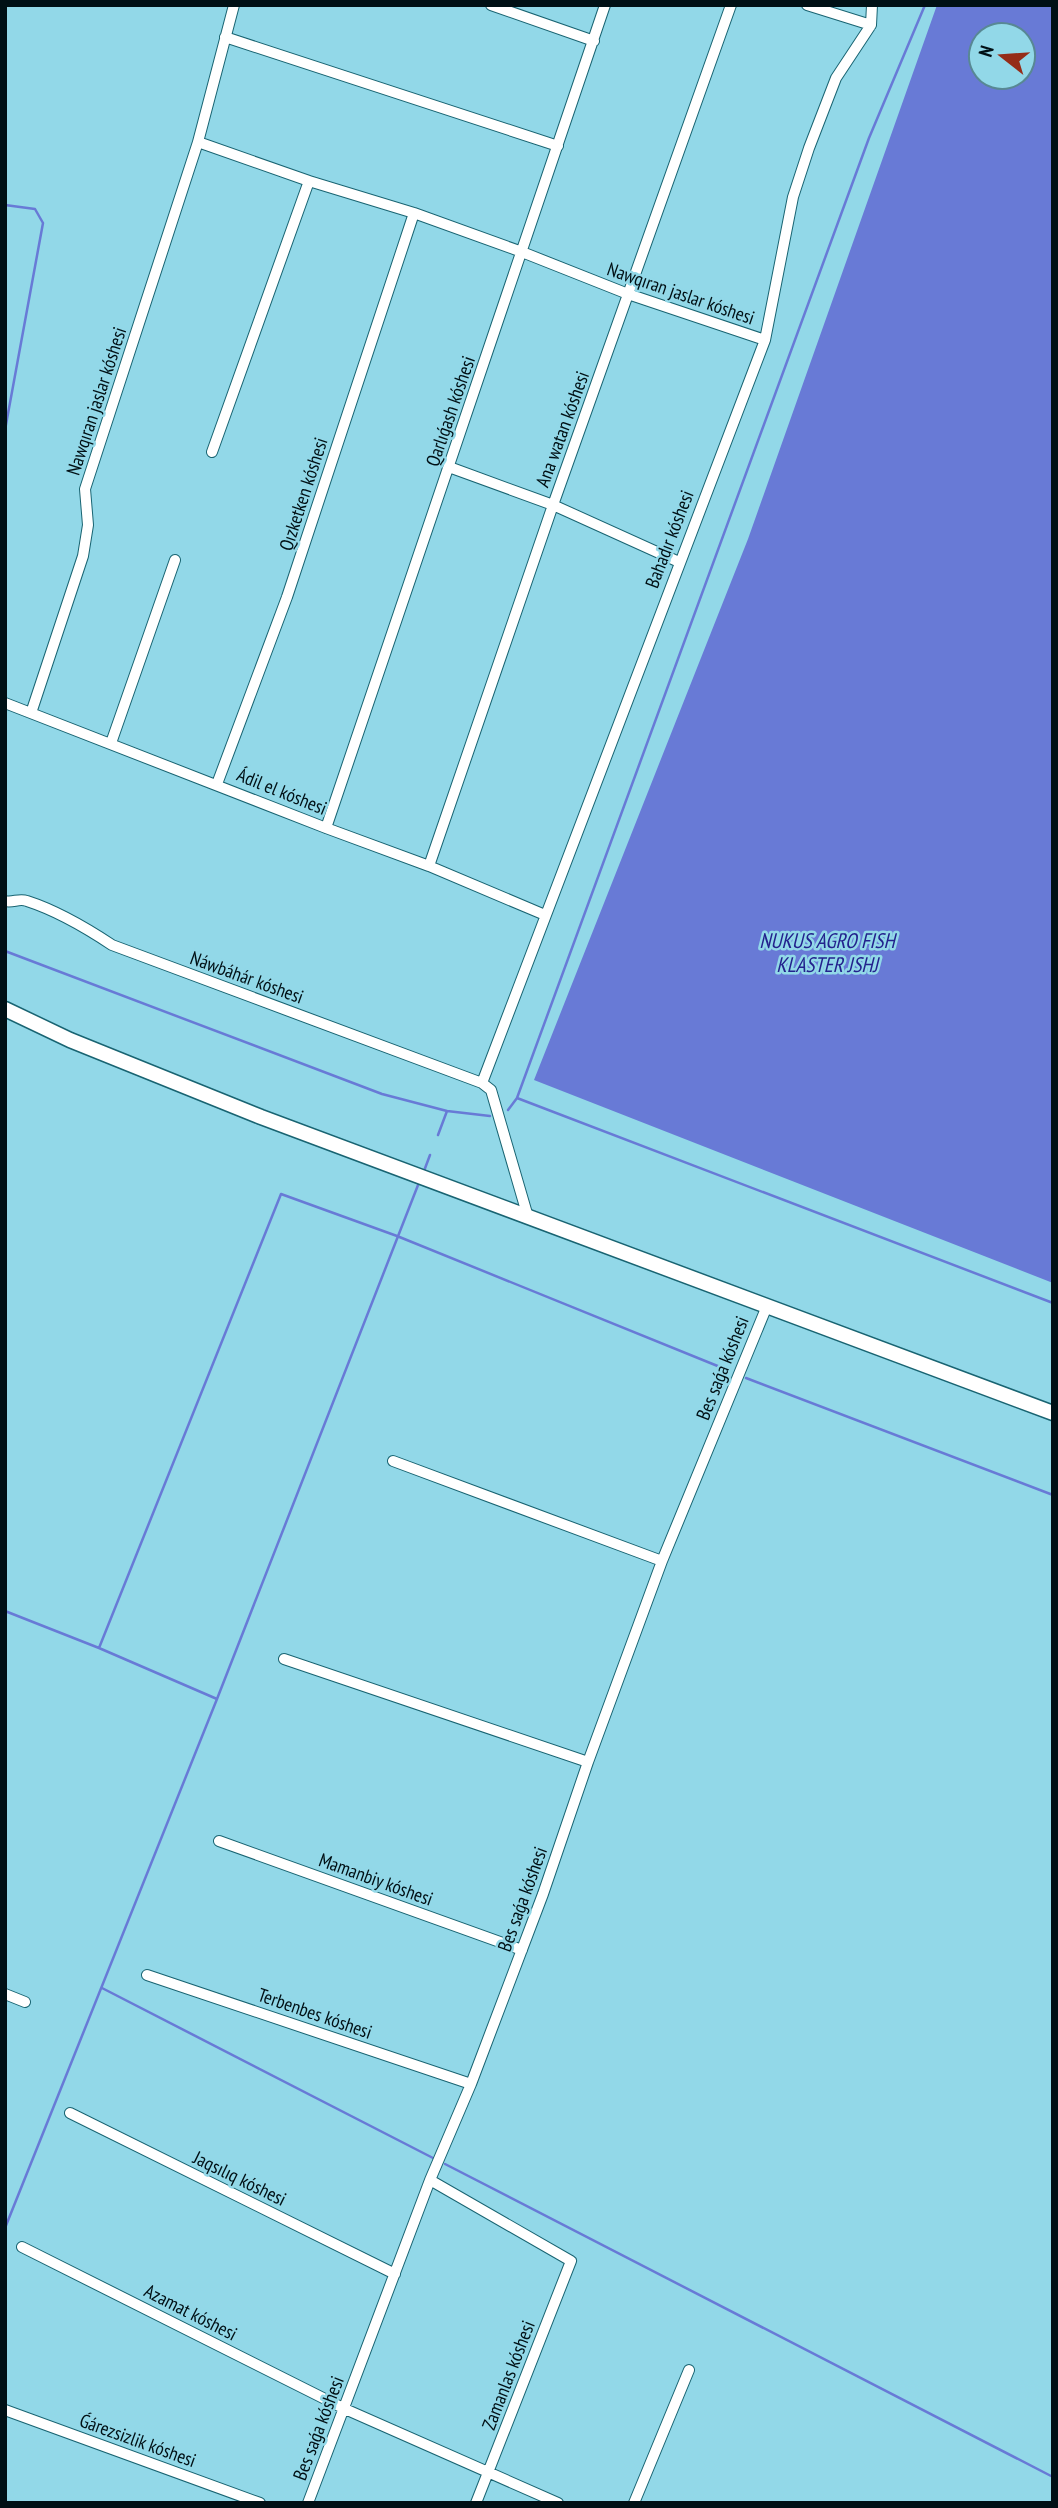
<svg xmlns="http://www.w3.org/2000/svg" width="1058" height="2508" font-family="'PT Sans Narrow',sans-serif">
<rect width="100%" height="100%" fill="#92d8e8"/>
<path fill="#687ad6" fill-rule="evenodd" d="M937 5H1053V1283L534 1080 748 539ZM981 35H1023V77H981Z"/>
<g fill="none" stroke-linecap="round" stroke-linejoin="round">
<path stroke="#687ad6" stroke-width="2.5" d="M5 205 35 209 43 223 5 430
M5 951 382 1094 447 1111 438 1135
M517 1098 1053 1303
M508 1110 517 1098 869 138 925 5
M447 1111 490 1116
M424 1171 430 1155
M746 1378 1053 1495
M5 1611 99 1648 281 1194 397 1236 725 1369
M99 1648 217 1699
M102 1988 433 2158
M445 2164 1053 2477
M5 2228 217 1699 420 1180"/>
<defs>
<path id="street" d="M491 5 594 41
M807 5 871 25
M225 37 558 146
M198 142 309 181 414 213 522 252 628 294 765 340
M212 452 309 181
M449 467 553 505 679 562
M5 703 326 828 429 866 545 915
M31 713 83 556 88 525 85 489 198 142 234 5
M111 743 175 560
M217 784 287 597 414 213
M326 828 605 5
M429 866 553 505 731 5
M5 901C13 903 19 898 27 901 58 911 85 927 112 945L482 1083 491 1090 528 1217
M482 1083 765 340 793 197 809 148 836 78 871 25 872 5
M393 1461 662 1561
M284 1659 588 1762
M219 1841 522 1950
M147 1975 471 2084
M5 1994 25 2002
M70 2113 395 2274
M430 2180 571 2261 476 2503
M22 2247 345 2409 558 2503
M5 2410 260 2503
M308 2503 430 2180 471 2084 543 1894 588 1762 662 1561 767 1306
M634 2503 689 2370"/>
<path id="secondary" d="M5 1009 70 1040 261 1117 1053 1413"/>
</defs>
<use href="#street" stroke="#196472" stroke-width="12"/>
<use href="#secondary" stroke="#196472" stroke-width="17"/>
<use href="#street" stroke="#fff" stroke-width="10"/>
<use href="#secondary" stroke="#fff" stroke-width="14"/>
</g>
<g text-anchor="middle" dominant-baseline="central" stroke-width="5" stroke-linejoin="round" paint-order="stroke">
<g font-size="19" fill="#001015" stroke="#92d8e8">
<text transform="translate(681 293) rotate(19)">Nawqıran jaslar kóshesi</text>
<text transform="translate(96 401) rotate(-72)">Nawqıran jaslar kóshesi</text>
<text transform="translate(450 411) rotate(-71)">Qarlıǵash kóshesi</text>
<text transform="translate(562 429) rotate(-70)">Ana watan kóshesi</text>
<text transform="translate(303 494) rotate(-72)">Qızketken kóshesi</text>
<text transform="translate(669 539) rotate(-69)">Bahadır kóshesi</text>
<text transform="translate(282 791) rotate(22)">Ádil el kóshesi</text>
<text transform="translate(247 977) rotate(20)">Náwbáhár kóshesi</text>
<text transform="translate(722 1368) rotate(-68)">Bes saǵa kóshesi</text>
<text transform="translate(376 1879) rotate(20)">Mamanbiy kóshesi</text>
<text transform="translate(522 1899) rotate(-70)">Bes saǵa kóshesi</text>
<text transform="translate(315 2013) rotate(19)">Terbenbes kóshesi</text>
<text transform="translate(240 2178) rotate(26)">Jaqsılıq kóshesi</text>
<text transform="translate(191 2312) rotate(27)">Azamat kóshesi</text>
<text transform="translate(508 2375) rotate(-69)">Zamanlas kóshesi</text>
<text transform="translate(318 2428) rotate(-69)">Bes saǵa kóshesi</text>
<text transform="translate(138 2440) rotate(20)">Ǵárezsizlik kóshesi</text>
</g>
<g font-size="21" font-style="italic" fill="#23228d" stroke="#92d8e8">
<text x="827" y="940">NUKUS AGRO FISH<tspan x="827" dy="24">KLASTER JSHJ</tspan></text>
</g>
</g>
<rect width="1058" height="2508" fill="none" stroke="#001015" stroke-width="14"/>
<g transform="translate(1002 56) rotate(287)"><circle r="33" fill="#92d8e8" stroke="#588894" stroke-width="2"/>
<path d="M0-5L12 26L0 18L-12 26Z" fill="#952c18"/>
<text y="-10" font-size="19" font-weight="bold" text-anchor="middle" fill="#001015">N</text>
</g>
</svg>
